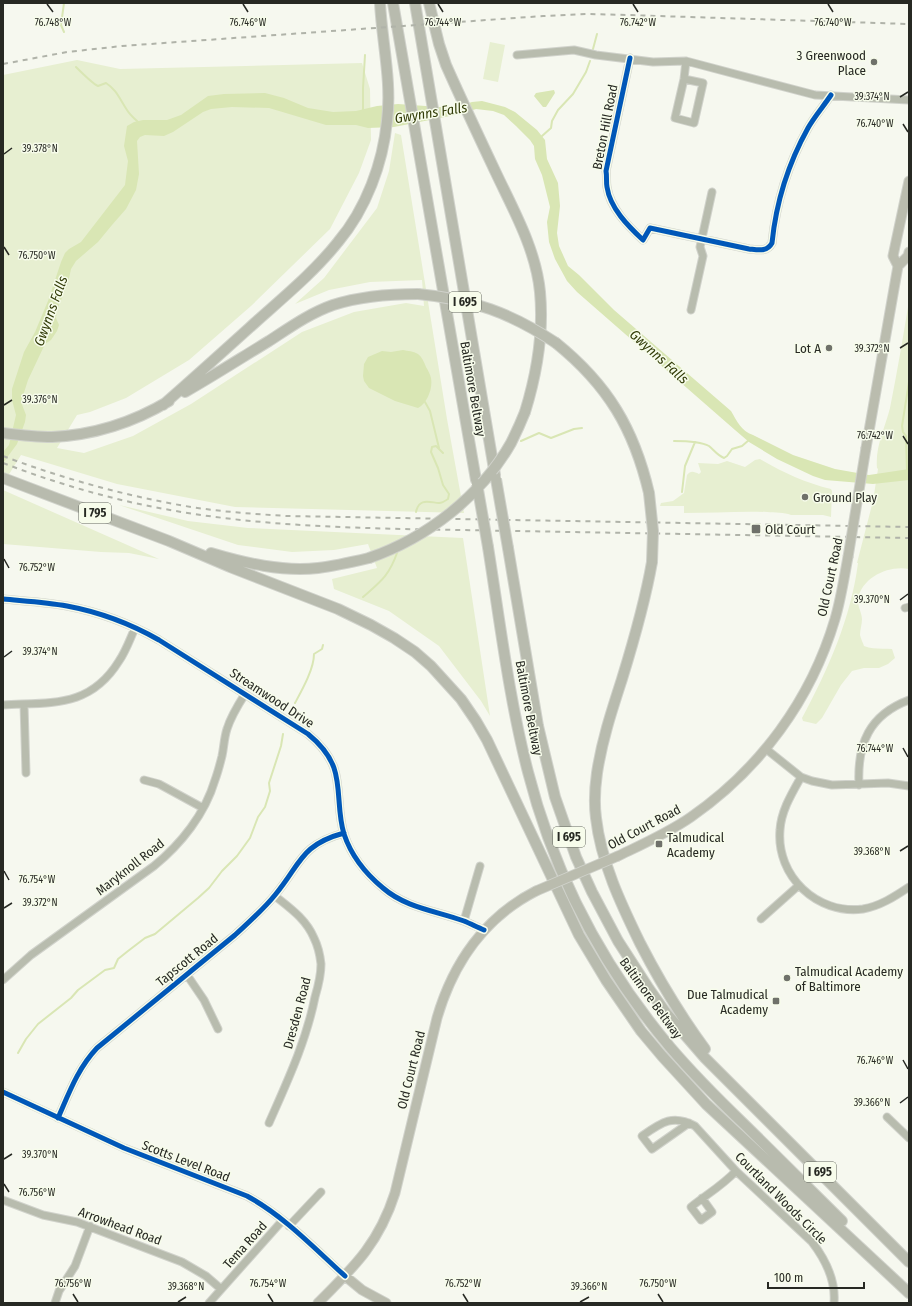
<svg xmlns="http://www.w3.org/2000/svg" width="912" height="1306" font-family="'Fira Sans Condensed',sans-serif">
<rect width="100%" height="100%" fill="#f6f8ef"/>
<path fill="#e7efd1" d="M490 42 505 45 498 82 483 79Z
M77 60 120 69 362 63 370 89 371 140 359 173 330 229 251 306 189 360 126 398 90 412 77 415 57 448 84 453 133 436 191 404 302 332 354 312 406 303 424 306 422 280 370 282 329 290 295 304 324 278 377 208 389 171 395 133 401 135 447 419 464 513 235 507 117 484 21 455 3 484V75Z
M909 301V569C889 565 862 577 858 599 857 605 862 613 862 619 862 624 860 630 860 635 861 639 863 643 864 646 873 650 882 648 892 649L895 658 888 664 879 668H864L852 671 841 685 822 718 816 724 803 721 802 718C828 670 851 618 858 563H857L873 501 878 469 877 468C875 447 885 428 890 408 897 373 903 337 909 301Z
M760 459C782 472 806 483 831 489L832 491 831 517 823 515H791C784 512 775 513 767 512 739 511 712 513 684 513V506H660L661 503 673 501 684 493 687 475C691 470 694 472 699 474L701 472 698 463 718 464 727 461 745 467 755 460Z
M3 490 159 559 129 553 101 552 3 544Z
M119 505 188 521 248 528 463 538 490 716 481 701 439 646 389 611 334 589 332 579 377 568 368 544 334 550 292 552 238 545Z"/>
<path fill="#d9e6b4" d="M554 90 555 93 546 107H543L534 96 536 93Z
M265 93 284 98 308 108 333 112 356 111 377 106 398 104 453 108 472 102 482 101 505 107 515 112 537 130 545 140 547 159 558 183 560 206 557 233 559 246 568 266 579 275 614 310 731 411C737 421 741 431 753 435L793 455 835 469 869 475 909 469V480L873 484 825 480 813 476 777 459 749 442 735 430 577 292 567 281 555 259 549 242 547 222 550 207 542 175 535 159 534 146 530 140 516 126 504 115 493 111 476 109 460 114 394 127 368 128 356 125H326L269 108 232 107 211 109 203 112 173 132 164 136 145 135 140 137 137 141 139 174 136 190 126 209 112 225 98 242 76 261 71 269 68 283 57 310 56 318 59 325 57 331 51 340 45 344 28 380 21 402 26 415 25 422 17 444 3 463V452L9 445 16 415 12 400V389L24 352 35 332 48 301 61 262 65 253 69 249 81 242 125 185 128 161 124 146 127 126 134 122 143 120H167L181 115 208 96 224 94Z
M403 350C408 351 413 351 418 354 422 357 424 362 426 367 428 370 430 374 431 378 433 389 427 403 418 408L395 401 369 388 364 381 363 376 364 364 368 357 382 351 391 352Z"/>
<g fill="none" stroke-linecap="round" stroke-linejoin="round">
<path stroke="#d9e6b4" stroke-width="2" d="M64 32 61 25 64 3
M593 49 597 34
M76 67C81 72 93 84 98 86L106 83C117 90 120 100 127 110 130 115 135 119 138 122
M363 111V88L365 55
M542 136 551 128 552 121 558 110 573 94 586 72 590 61
M909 358V365
M425 402 430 411 439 448
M521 441 539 433 551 438 574 429 582 428
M674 441C684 441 700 441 709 446 714 450 717 455 724 458L727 456 732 449 742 446 749 440
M907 471 906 436 903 432 902 426 909 382
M682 492 685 466 695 442
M416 512C419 498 428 502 439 503 442 503 445 501 448 499L449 494 443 485 438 468 431 452 432 447 436 446 443 453
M363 597C380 582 389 576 397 553
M295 703C302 690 314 669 314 654L322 649 323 645
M18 1053 26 1039 38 1024 71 998 78 990 105 970 114 968 118 959 128 951 145 938 155 934 198 898 209 888 222 871 237 856 250 838 258 817 265 807 270 791 269 783 281 746 283 734"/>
<defs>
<path id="minor" d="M517 55 574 50 596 55 653 62 686 61 815 95 909 100
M630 58 606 171C607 176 606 182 607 187 610 208 628 226 643 240L650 228 749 249C759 250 767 252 772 243 776 203 788 164 808 128 814 117 823 107 831 95
M684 79 703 83 694 123 675 118 684 79 686 61
M691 310 703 256 700 247 712 192
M3 599C24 601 46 602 67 606 99 612 131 624 159 640L308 734C319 743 329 754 334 768 341 788 337 812 344 834 351 855 366 874 383 888 406 908 437 911 464 921 471 924 477 927 484 930
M905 608 909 607
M24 704 26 773
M3 705C52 702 90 708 119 661 126 651 130 639 135 628
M766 749 801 777 812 781 832 785 888 783 909 786
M801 777C792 793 781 811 780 830 776 876 817 915 863 909 880 906 894 897 909 887
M144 780 159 784 203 808
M859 785C857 744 869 715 909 700
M761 919 798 886
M464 921 480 866
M187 975 204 1000 218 1029
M3 980 31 955 154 866C181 844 205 814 215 780 218 772 220 764 222 756 224 747 224 738 227 729 231 716 238 705 245 694
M3 1092 124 1148 247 1196C284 1216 314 1248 345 1276
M887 1117 909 1138
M58 1118C69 1093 78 1068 97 1048L235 935C249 922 263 910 275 895 301 864 300 845 344 833
M269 1123C287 1082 306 1042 315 997 318 987 321 975 321 964 320 955 318 946 314 938 306 919 290 908 275 896
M689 1123 652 1149 642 1136C662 1122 673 1114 695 1126L736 1171 812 1242C825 1259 836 1280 834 1303
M702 1198 712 1212 701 1220 691 1207C706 1195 723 1185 736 1171
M3 1200 43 1215 77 1222 182 1262 206 1276 221 1289
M289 1226 321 1192
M55 1303 59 1291 75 1266 90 1226
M209 1303 282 1221"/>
<path id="major" d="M898 266 908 256 909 252
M866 448 898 266 893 256 909 181
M618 856C643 844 668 833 691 817 760 769 811 700 835 619 841 599 844 578 848 557
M345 1276 362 1290 386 1303
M318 1303C355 1266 379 1243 395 1193L437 1018C453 963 485 917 536 891"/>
<path id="highway" d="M393 3 476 480
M415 3 495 475
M429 3 439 44 446 65C462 101 479 137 496 173 514 211 536 250 540 292 544 334 537 373 525 412
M556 343C608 385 634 429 649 493
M185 392C213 376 241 358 269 341 289 328 310 313 333 305 361 296 389 294 418 294
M163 405C195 377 227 348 258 320 286 295 315 271 338 242 366 209 383 163 387 121 392 82 382 42 380 3
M3 433C19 435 36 437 52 437 94 435 134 422 169 401
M3 478 169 541 230 567 338 609 371 625 394 638 415 652 431 666 461 699 476 721 487 740 579 935 606 980 641 1031 662 1056 706 1104 909 1293
M488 547C500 622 509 699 528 772 554 874 603 967 670 1047 693 1074 718 1099 744 1124 776 1156 809 1188 842 1221
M508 548 538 726 555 797 576 857 592 892 618 941 649 989 666 1013 705 1058 909 1262
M211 553C245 563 282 572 318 568 335 566 352 562 369 558
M652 562C645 602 634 640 622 679 612 710 602 740 597 773 595 787 594 803 596 818 601 862 621 904 640 943 659 980 680 1015 705 1049"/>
</defs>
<use href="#minor" stroke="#d0d2cb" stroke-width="9"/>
<use href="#major" stroke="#d0d2cb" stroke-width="11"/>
<use href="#highway" stroke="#d0d2cb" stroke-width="12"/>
<use href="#minor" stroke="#b8bcae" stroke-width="7"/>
<use href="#major" stroke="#babcae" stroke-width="9"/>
<use href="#highway" stroke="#b8bbae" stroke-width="10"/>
<path stroke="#b0b3a9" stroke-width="2" stroke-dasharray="5 5" stroke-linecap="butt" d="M3 64 67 52 122 46 543 16 586 14 627 15 909 24
M3 456C64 479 126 496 191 507 223 512 255 514 287 516L909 527
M3 463C50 481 99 496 149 506 232 523 318 527 403 529L909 538"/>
<defs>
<path id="major-bridge" d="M848 557 866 448
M536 891 618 856"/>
<path id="highway-bridge" d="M418 294C472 299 511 313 556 343
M496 479 508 548
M477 484 488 547
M649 493 653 531 652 562
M369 558C427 538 481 496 511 443 516 433 521 422 525 412"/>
</defs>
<use href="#major-bridge" stroke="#d0d2cb" stroke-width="11" stroke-linecap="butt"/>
<use href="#highway-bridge" stroke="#d0d2cb" stroke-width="12" stroke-linecap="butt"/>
<use href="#major-bridge" stroke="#babcae" stroke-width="9"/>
<use href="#highway-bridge" stroke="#b8bbae" stroke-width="10"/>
<defs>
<path id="cycleway" d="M630 58 606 171C607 176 606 182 607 187 610 208 628 226 643 240L650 228 749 249C759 250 767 252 772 243 776 203 788 164 808 128 814 117 823 107 831 95
M3 599C24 601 46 602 67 606 99 612 131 624 159 640L308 734C319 743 329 754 334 768 341 788 337 812 344 834 351 855 366 874 383 888 406 908 437 911 464 921 471 924 477 927 484 930
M3 1092 124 1148 247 1196C284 1216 314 1248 345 1276
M58 1118C69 1093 78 1068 97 1048L235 935C249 922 263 910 275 895 301 864 300 845 344 833"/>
</defs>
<use href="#cycleway" stroke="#f7fceb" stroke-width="8"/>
<use href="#cycleway" stroke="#0057b8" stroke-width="5"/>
</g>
<path fill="none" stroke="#272923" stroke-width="1.5" d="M47 4 53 12M243 4 248 12M438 4 443 12M633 4 638 12M828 4 833 12M900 97 908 92M903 124 908 132M4 154 12 148M4 247 9 255M900 348 908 343M4 405 12 400M903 436 908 444M4 559 9 568M900 600 908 594M4 657 12 651M903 748 908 757M900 851 908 846M4 871 9 880M4 908 12 903M903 1060 908 1069M900 1103 908 1097M4 1159 12 1154M4 1184 9 1192M73 1294 78 1302M268 1294 273 1302M463 1294 468 1302M658 1294 663 1302M178 1302 186 1297M580 1302 589 1297"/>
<g fill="#6f716a" stroke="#f7fceb" stroke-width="1.5">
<circle cx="874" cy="62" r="4"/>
<circle cx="829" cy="348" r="4"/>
<circle cx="805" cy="497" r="4"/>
<rect x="751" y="524" width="10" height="10" rx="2"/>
<rect x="655" y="840" width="8" height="8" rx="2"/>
<circle cx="787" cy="978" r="4"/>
<rect x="772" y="997" width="8" height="8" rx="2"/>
</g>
<g text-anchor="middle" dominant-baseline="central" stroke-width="3" stroke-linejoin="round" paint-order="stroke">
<g fill="#f7fceb" stroke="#65685f" stroke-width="1">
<rect x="449" y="292" width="32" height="20" rx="3"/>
<rect x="79" y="503" width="32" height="20" rx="3"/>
<rect x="553" y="827" width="32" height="20" rx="3"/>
<rect x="804" y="1162" width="32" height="20" rx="3"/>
</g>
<g font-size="12" font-weight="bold" fill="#272923">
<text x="465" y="302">I 695</text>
<text x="95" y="513">I 795</text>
<text x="569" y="837">I 695</text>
<text x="820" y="1172">I 695</text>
</g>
<g font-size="13" fill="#272923" stroke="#f7fceb" text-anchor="start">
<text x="866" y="55" text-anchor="end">3 Greenwood<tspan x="866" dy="15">Place</tspan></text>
<text x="821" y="348" text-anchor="end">Lot A</text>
<text x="813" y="497">Ground Play</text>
<text x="765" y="529">Old Court</text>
<text x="667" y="837">Talmudical<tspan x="667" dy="15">Academy</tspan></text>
<text x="795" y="971">Talmudical Academy<tspan x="795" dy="15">of Baltimore</tspan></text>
<text x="768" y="994" text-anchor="end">Due Talmudical<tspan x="768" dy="15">Academy</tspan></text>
</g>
<g font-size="13" fill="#272923" stroke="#f7fceb">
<text transform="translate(605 127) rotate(-79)">Breton Hill Road</text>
<text transform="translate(473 389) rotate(80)">Baltimore Beltway</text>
<text transform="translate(830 577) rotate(-78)">Old Court Road</text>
<text transform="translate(272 698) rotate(33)">Streamwood Drive</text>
<text transform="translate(529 708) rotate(79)">Baltimore Beltway</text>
<text transform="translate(644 827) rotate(-28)">Old Court Road</text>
<text transform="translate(130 867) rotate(-38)">Maryknoll Road</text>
<text transform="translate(187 960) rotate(-39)">Tapscott Road</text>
<text transform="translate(651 998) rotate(54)">Baltimore Beltway</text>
<text transform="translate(297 1013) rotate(-75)">Dresden Road</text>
<text transform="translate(411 1070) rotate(-76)">Old Court Road</text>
<text transform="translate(186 1161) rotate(21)">Scotts Level Road</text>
<text transform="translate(781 1198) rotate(45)">Courtland Woods Circle</text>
<text transform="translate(120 1226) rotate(20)">Arrowhead Road</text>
<text transform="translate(245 1245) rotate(-48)">Tema Road</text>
</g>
<g font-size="14" font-style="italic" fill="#323c08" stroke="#f7fceb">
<text transform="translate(431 113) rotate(-9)">Gwynns Falls</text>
<text transform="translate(51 311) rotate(-70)">Gwynns Falls</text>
<text transform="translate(659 357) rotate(42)">Gwynns Falls</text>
</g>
</g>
<g font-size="10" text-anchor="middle" fill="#272923" stroke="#f7fceb" stroke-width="3" stroke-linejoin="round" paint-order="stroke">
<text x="53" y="26">76.748°W</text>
<text x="833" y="26">76.740°W</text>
<text x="248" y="26">76.746°W</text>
<text x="443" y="26">76.744°W</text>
<text x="638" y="26">76.742°W</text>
<text x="872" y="100">39.374°N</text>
<text x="875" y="127">76.740°W</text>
<text x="40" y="152">39.378°N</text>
<text x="37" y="259">76.750°W</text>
<text x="872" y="352">39.372°N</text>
<text x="40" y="403">39.376°N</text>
<text x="875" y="439">76.742°W</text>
<text x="37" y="571">76.752°W</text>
<text x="872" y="603">39.370°N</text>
<text x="40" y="655">39.374°N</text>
<text x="875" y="752">76.744°W</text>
<text x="872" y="855">39.368°N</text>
<text x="37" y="883">76.754°W</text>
<text x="40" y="906">39.372°N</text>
<text x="875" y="1064">76.746°W</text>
<text x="872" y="1106">39.366°N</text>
<text x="40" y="1158">39.370°N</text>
<text x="37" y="1196">76.756°W</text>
<text x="73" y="1287">76.756°W</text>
<text x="268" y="1287">76.754°W</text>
<text x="463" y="1287">76.752°W</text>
<text x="658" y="1287">76.750°W</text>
<text x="186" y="1290">39.368°N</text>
<text x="589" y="1290">39.366°N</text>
</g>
<rect width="912" height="1306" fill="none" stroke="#272923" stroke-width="8"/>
<path d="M768 1282v6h96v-6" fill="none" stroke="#272923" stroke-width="2"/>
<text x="774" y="1282" font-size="12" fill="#272923" stroke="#f7fceb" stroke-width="3" paint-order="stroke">100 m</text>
</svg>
